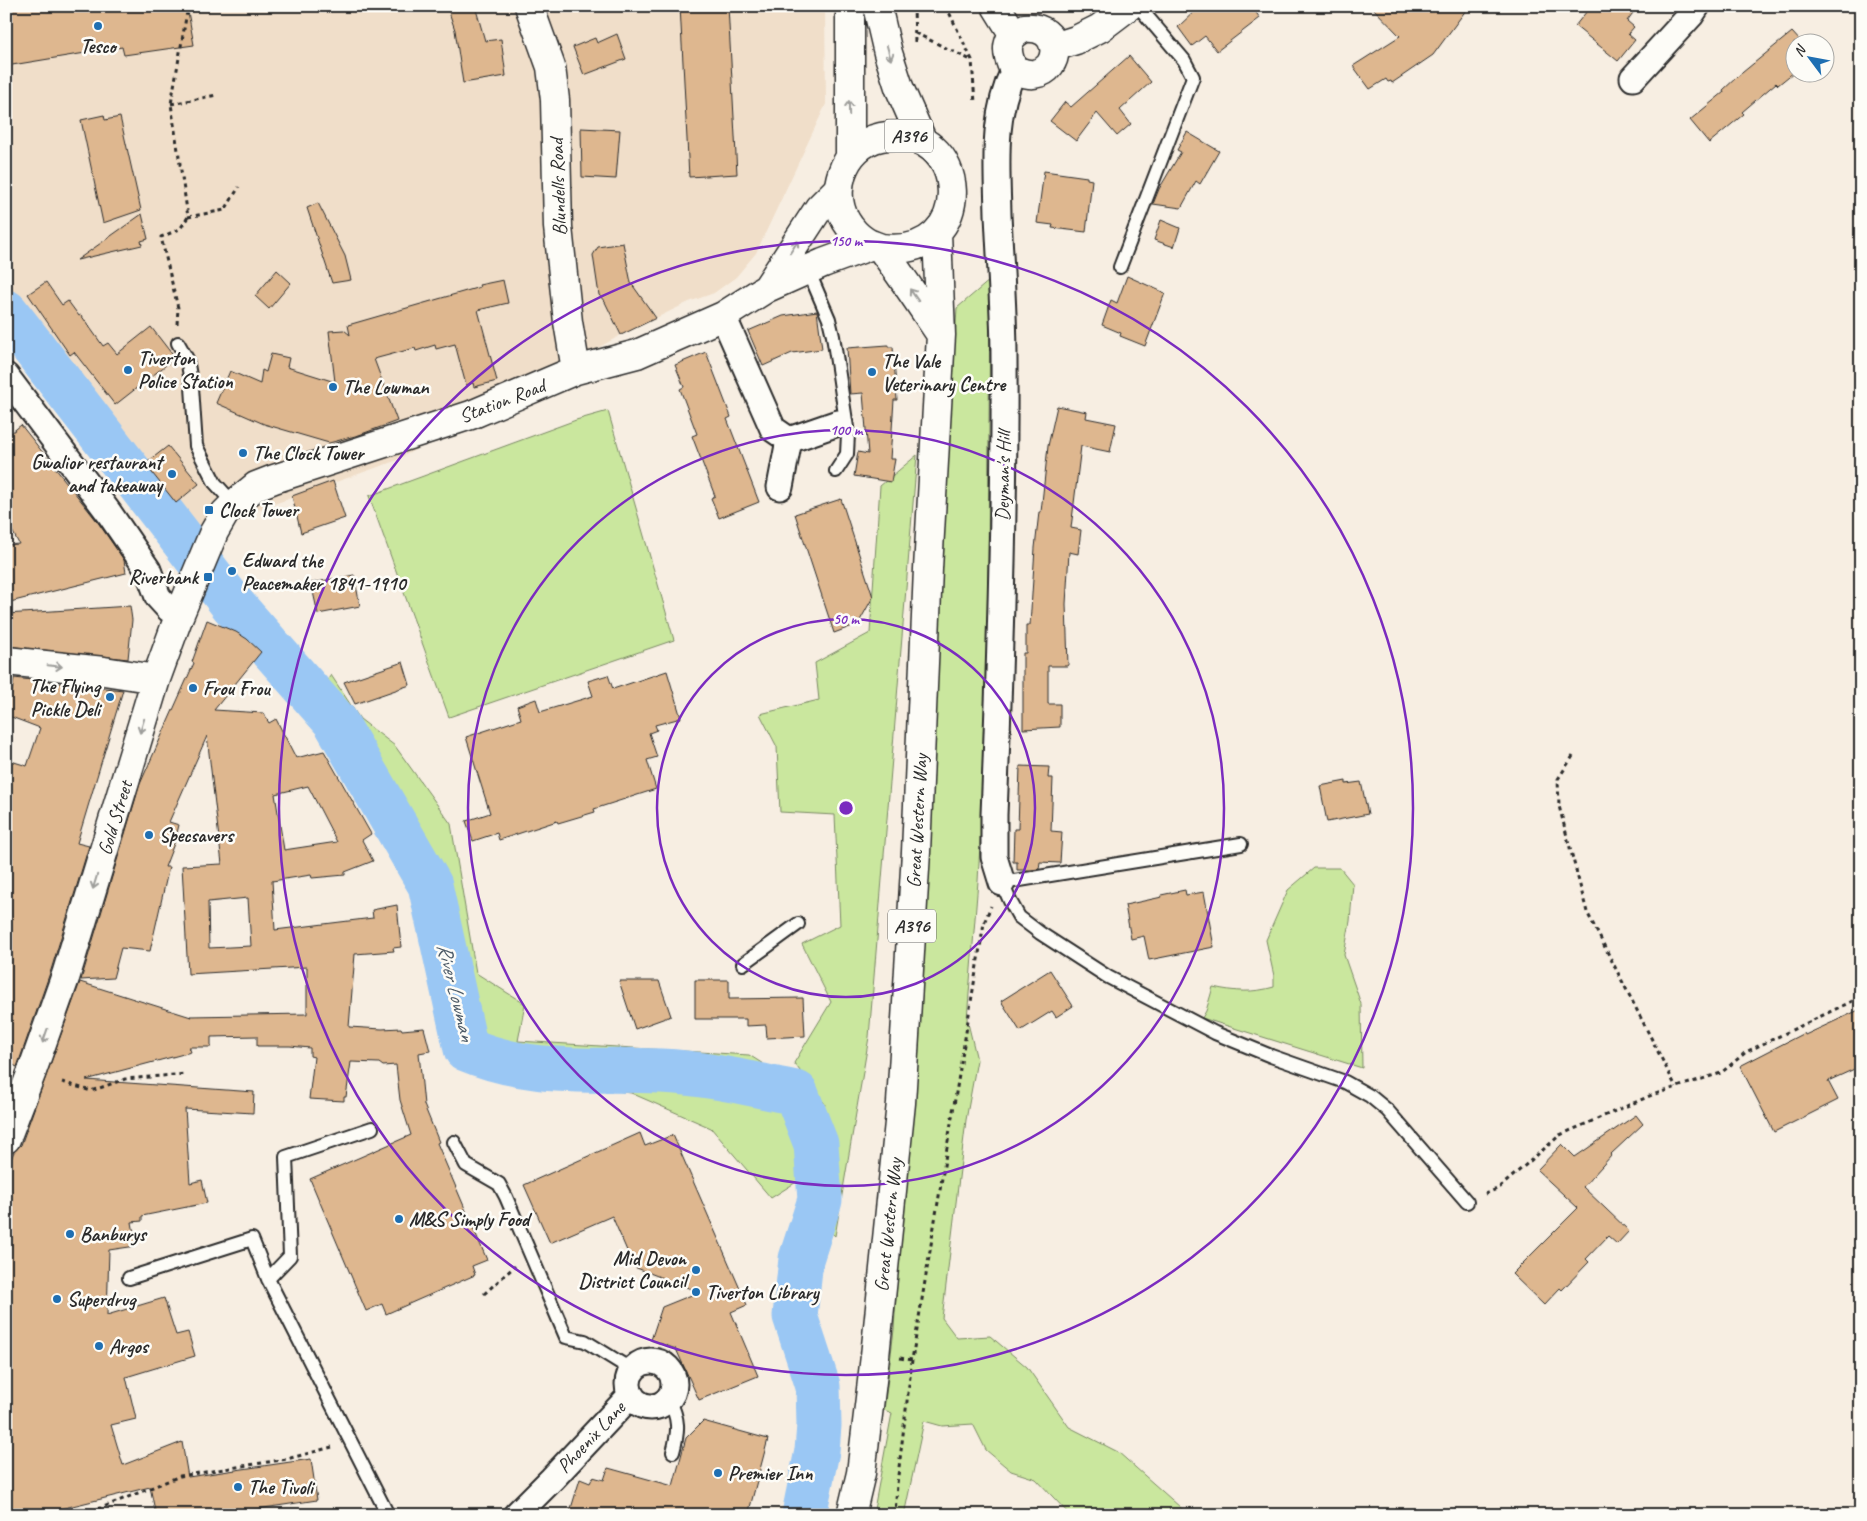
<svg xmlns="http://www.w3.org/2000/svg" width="1867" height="1521" font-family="Caveat,sans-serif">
<rect width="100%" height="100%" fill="#f7eee2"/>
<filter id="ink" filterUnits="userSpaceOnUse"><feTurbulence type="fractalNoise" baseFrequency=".02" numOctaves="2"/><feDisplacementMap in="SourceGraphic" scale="10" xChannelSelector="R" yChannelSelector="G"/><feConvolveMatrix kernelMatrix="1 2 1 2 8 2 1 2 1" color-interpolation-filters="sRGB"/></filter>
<g filter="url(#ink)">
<path fill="#f0dec9" d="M6 6H825L826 104 756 253 736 277 714 293 689 302 621 335 395 461 162 544 6 316Z"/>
<path fill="#cae79e" stroke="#7a8964" d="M990 280 987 713 978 881 967 1019 977 1060 966 1120 942 1318 957 1338 990 1336 1027 1367 1069 1427 1118 1452 1189 1515H1070L1036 1479 1011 1471 986 1450 973 1424 942 1426 924 1421 904 1515H873L892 1413 884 1410 894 1330 957 308Z
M608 411 674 640 449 717 369 496 576 420Z
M917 455 869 1037 835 1236 799 1202 825 1104 794 1063 831 1002 802 944 840 925 835 815 780 812 777 747 760 714 819 700 815 663 870 633 880 486Z
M331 675 360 719 395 746 451 824 476 973 525 1004 518 1041 749 1055 787 1079 801 1179 771 1198 711 1128 631 1093 466 1072 438 922 370 799 308 707Z
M1314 868H1340L1353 884 1350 921 1344 955 1361 1004 1362 1068 1202 1018 1206 1011 1213 987C1235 992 1253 993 1274 987V976L1266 940 1288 890Z"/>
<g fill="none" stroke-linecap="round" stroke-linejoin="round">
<path stroke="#9ac7f4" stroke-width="45" d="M6 312 233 605 335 721 430 885 466 1049C533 1077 592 1068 661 1071 707 1073 751 1084 796 1093L816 1144 820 1200 801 1259 795 1316 818 1386 819 1425 817 1451 804 1515"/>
</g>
<path fill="#deb78f" stroke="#2b2b2b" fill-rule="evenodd" d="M6 6H187L194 45 124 55 122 47 6 66Z
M447 6H475L485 41 501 39 506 76 463 83 455 30Z
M680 6H728L737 174 689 177Z
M1200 6H1251L1260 18 1217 51 1205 36 1192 46 1178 27Z
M1371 6H1469L1433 55 1392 83 1391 81 1388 82 1386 79 1370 89 1353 66 1400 36Z
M1591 6H1638L1627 21 1634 27 1628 34 1635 40 1618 61 1575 26Z
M1792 32 1801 42H1794V72L1778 85 1776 83 1742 112 1744 114 1709 143 1690 120 1724 92 1723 90 1737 77Z
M617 34 626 59 584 75 573 47 595 38 597 43Z
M1129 56 1151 82 1120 110 1131 124 1117 136 1097 113 1076 141 1050 121 1065 102 1071 107Z
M104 115 105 120 120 117 141 210 103 223 81 120Z
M581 128 620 130 616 179 582 177Z
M1187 132 1219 151 1200 184 1196 181 1181 208 1153 204 1159 189 1181 152 1177 150Z
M1044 171 1087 177V179L1092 180 1086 232 1052 228 1053 225 1037 223Z
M318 203 345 256 351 280 332 283 307 208Z
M142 214 148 239 141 241 142 245 77 260Z
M1161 220 1180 228 1174 247 1154 240Z
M623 243 631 283 656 318 621 335 605 302 599 295 593 255 598 247Z
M277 270 291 283 269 309 255 296Z
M1127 276 1165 293 1145 346 1120 336 1121 333 1102 325 1111 300 1117 303Z
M503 280 508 303 478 310 497 381 474 387 473 383 466 385 455 344 436 349 435 345 416 351 415 348 374 359 397 421 359 435 329 443 264 424 216 403 230 371 260 384 262 370 266 372 271 354 289 358 287 367 335 382 329 331 344 330 350 335 348 325 480 287 479 285Z
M46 282 62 305 68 301 79 316 81 315 103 346 108 343 117 354 151 327 175 358 115 405 74 352 70 355 28 294Z
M817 311 822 349 792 353 763 366 748 331 783 316Z
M888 345V347H893L897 400H894L890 459H895L891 482 854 476 858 452 868 454 863 393 850 394 847 348Z
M706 352 731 417 727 419 759 502 719 518 711 498 715 496 692 436 697 434 680 389 684 387 675 365Z
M1057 406 1087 412 1086 418 1116 424 1110 452 1081 446 1071 528 1081 530 1078 554 1069 552 1066 604 1068 666H1048V704H1060V727L1023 729V653H1026V625H1030L1035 548 1039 512H1041L1048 446Z
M21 425 97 521 124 560 126 573 6 603V545L19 544 6 519V437Z
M168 446 199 484 176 503 145 464Z
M333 481 345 518 301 533 292 496Z
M841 499 873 597 858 624 834 633 795 514Z
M354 575 360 606 318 614 311 583Z
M130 606 132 620 128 659 6 646V614Z
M207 620 236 632 247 639 261 652 214 710 263 713 269 723 276 719 296 758 324 751 371 834 362 840 373 861 345 872V875L312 878 311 875 272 881 275 930 373 918 372 910 397 905 401 947 393 948 394 951 355 954 349 1027 382 1029 401 1028 402 1030 424 1028 430 1051 419 1053 424 1105 439 1142 437 1143 487 1260 472 1266 475 1275 386 1314 382 1304 366 1311 310 1179 411 1135 400 1100 396 1065 383 1066 379 1063 351 1062 346 1097H344V1101L309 1099 314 1057 310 1056V1048L290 1046H257V1036L211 1037V1047H189L191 1052 86 1080 254 1092 253 1113 185 1109 190 1183 202 1180 207 1203 142 1216V1221L132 1222 136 1246 109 1250 107 1315 164 1298 176 1335 188 1332 195 1356 126 1377 136 1419 111 1425 123 1465 182 1442 188 1477 311 1459 317 1500 217 1515H156L150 1487 48 1512 6 1515V1170L14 1152 21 1145 80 982 191 1017 190 1016 307 1014V967L188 974 182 866 222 864 207 736 169 822 179 825 175 841 165 867H169L150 951 121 948 113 978 81 980 140 784 194 663 192 662ZM308 786 337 842 284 850 275 794ZM248 898 251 946 209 948 208 902Z
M403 662 410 685 355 704 344 682Z
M667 671 681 718 655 725 657 730 649 733 657 757 647 760 656 789 594 809 595 812 558 823 557 821 499 840 497 833 473 841 466 821 490 813 466 737 521 719 517 706 536 699 540 712 593 696 588 681 608 675 613 689Z
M14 678 123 690 77 843 89 846 51 970 17 1067 6 1061V773L11 761 27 766 40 728 6 715V691L12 693Z
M1020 766 1049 767 1048 778H1053L1051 831 1062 832 1060 863 1040 862 1039 869 1030 870H1017V862H1013L1014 829H1018Z
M1346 781V784L1361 782 1368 814 1327 822 1320 786Z
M1185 890 1186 895 1204 892 1214 947 1149 960 1144 936 1131 939 1125 905 1162 897 1161 895Z
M1050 970 1073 1006 1056 1017 1052 1011 1020 1031 1001 1001Z
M695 980H729V999L803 998 805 1036 767 1038 766 1025 746 1026V1019H695Z
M619 981H659L671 1016 635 1029Z
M1861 1009V1066L1828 1081 1838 1100 1774 1132 1740 1066 1804 1033 1805 1035Z
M1636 1115 1643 1124 1611 1154 1612 1155 1583 1187 1629 1231 1617 1244 1608 1236 1586 1259 1589 1262 1562 1290 1560 1288 1544 1305 1512 1274 1578 1208 1537 1170 1562 1144 1575 1157Z
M640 1133 645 1146 673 1135 747 1305 731 1312 758 1376 699 1400 676 1349 651 1340 662 1307 699 1292 634 1267 612 1216 550 1243 524 1185Z
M703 1421 768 1439 748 1515H569L580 1479 590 1483 593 1477 604 1480 608 1468 673 1486 686 1438Z"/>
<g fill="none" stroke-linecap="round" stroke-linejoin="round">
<defs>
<path id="lane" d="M1120 267 1193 77 1184 60 1138 6
M808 270 829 319 833 336 848 434 847 454 836 471
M178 343 187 359 192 387 196 446 215 483 234 504
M1241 844 1002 883 1010 901 1019 917 1040 933 1108 977 1215 1033 1271 1056 1345 1082 1370 1096 1387 1110 1467 1202
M743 964 798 924
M454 1142 466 1165 499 1184 506 1197 566 1337 585 1341 632 1370
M129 1278 252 1239 268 1279 388 1515
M268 1279 290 1256 286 1157 372 1128
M669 1399C679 1419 679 1430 673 1452"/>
<path id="street" d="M1633 78 1691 15 1697 6
M723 316 773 429 789 440 838 423
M6 376 109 513 148 570 158 597 169 609 179 616
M780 487 789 440
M1002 883 994 857V815C1000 662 1005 510 1004 358 1004 310 1000 262 998 214 997 165 992 115 1014 70
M628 1384a23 23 0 1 1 46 0a23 23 0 1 1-46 0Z
M516 1515 552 1479 631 1395"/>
<path id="secondary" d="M529 6 551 67 555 100 558 227 568 322 576 370
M996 6 1014 35
M1025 28C1062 25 1063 70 1034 74 1027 75 1021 72 1014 70 1005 52 1004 37 1025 28Z
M1054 47 1076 40 1100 28 1129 6
M767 288 819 208 838 189
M6 661 104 671 156 679
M6 1139 31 1074 66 975 156 679 179 616 214 532 225 513 234 504 256 486 274 479 471 415 576 370 637 354 723 316 767 288 823 263 872 245"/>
<path id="primary" d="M850 6V157
M877 6 888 53 899 87 923 142
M881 248C980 261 971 119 881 137 842 145 826 196 850 227 855 234 862 240 870 244 875 246 880 246 883 251 903 278 922 307 941 335
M851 1515 861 1473 875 1356 901 1103 916 852 928 569 941 335 937 232"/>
</defs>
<use href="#lane" stroke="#2b2b2b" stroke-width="16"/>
<use href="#street" stroke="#2b2b2b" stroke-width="29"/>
<use href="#secondary" stroke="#2b2b2b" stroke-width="31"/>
<use href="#primary" stroke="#2b2b2b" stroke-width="31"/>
<path stroke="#2b2b2b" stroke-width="3" stroke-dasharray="4 4" stroke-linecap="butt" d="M914 6 915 43
M946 6 972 60 975 103
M915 33 971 60
M171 104 217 95
M188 217 225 210 239 187
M177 324 178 308 161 237 180 229 188 217 171 104 188 6
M1573 756 1558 779 1559 806 1587 912 1676 1087
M62 1082 91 1091 125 1079 186 1074
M1485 1194 1499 1188 1560 1135 1652 1095 1721 1073 1746 1052 1861 997
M484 1294 515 1266
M900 1358 912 1360
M66 1515 101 1508 180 1476 287 1459 332 1447
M895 1515 897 1484 912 1360 984 923 991 906"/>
<use href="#lane" stroke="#fdfcf7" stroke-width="12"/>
<use href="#street" stroke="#fdfcf7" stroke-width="25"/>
<use href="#secondary" stroke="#fdfcf7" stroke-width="28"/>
<use href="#primary" stroke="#fdfcf7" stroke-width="28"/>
</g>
<defs><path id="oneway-shaft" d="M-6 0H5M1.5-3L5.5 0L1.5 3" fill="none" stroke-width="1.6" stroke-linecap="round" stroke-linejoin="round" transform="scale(1.25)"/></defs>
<g stroke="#9e9e9b">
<use href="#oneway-shaft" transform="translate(889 53) rotate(74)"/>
<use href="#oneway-shaft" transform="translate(849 108) rotate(-91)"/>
<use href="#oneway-shaft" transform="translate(794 247) rotate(-57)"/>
<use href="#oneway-shaft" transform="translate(914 295) rotate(-125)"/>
<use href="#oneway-shaft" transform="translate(55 666) rotate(6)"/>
<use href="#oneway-shaft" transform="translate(142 726) rotate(107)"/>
<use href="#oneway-shaft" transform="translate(95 882) rotate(107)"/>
<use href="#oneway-shaft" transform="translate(45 1036) rotate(109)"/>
</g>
</g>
<g fill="none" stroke="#7b2cbf" stroke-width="2.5">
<circle cx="846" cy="808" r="189"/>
<circle cx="846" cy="808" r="378"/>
<circle cx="846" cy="808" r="567"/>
</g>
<g fill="#1f6fb2" stroke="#fdfcf7" stroke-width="2">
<circle cx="98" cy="26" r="5"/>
<circle cx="128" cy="370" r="5"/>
<circle cx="872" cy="372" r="5"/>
<circle cx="333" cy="387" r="5"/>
<circle cx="243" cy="453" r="5"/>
<circle cx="172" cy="474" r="5"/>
<rect x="204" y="505" width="10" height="10" rx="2.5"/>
<circle cx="232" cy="571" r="5"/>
<rect x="203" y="572" width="10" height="10" rx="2.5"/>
<circle cx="193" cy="688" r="5"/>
<circle cx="110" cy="697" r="5"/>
<circle cx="149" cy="835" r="5"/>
<circle cx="399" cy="1219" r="5"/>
<circle cx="70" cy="1234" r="5"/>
<circle cx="696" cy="1270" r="5"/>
<circle cx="696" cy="1292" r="5"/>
<circle cx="57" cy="1299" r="5"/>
<circle cx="99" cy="1346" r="5"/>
<circle cx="718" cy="1473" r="5"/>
<circle cx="238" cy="1487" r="5"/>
</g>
<g text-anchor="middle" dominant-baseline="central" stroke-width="5" stroke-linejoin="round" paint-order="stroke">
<g fill="#fdfcf7" stroke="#6a6a68" stroke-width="1">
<rect x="885" y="119.5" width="48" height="33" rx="4"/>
<rect x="888" y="909.5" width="48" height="33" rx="4"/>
</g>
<g font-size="19" font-weight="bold" fill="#2b2b2b">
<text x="909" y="136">A396</text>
<text x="912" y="926">A396</text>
</g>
<g font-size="20" font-weight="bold" fill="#2b2b2b" stroke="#fdfcf7" text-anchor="start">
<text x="98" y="46" text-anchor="middle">Tesco</text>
<text x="138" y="358">Tiverton<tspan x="138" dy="23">Police Station</tspan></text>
<text x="882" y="361">The Vale<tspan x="882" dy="23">Veterinary Centre</tspan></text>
<text x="343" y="387">The Lowman</text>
<text x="253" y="453">The Clock Tower</text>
<text x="162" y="462" text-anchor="end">Gwalior restaurant<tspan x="162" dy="23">and takeaway</tspan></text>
<text x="219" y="510">Clock Tower</text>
<text x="242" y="560">Edward the<tspan x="242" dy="23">Peacemaker 1841-1910</tspan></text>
<text x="198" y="577" text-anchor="end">Riverbank</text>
<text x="100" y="686" text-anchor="end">The Flying<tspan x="100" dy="23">Pickle Deli</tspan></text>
<text x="203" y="688">Frou Frou</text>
<text x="159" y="835">Specsavers</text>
<text x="409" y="1219">M&amp;S Simply Food</text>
<text x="80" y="1234">Banburys</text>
<text x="686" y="1258" text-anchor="end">Mid Devon<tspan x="686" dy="23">District Council</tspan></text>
<text x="706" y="1292">Tiverton Library</text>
<text x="67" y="1299">Superdrug</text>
<text x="109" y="1346">Argos</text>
<text x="728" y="1473">Premier Inn</text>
<text x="248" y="1487">The Tivoli</text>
</g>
<g font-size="20" fill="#2b2b2b" stroke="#fdfcf7">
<text transform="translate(558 187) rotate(-92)">Blundells Road</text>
<text transform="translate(502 401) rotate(-21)">Station Road</text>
<text transform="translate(1003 476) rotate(-89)">Deyman's Hill</text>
<text transform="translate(115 818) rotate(-73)">Gold Street</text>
<text transform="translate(917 821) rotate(-87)">Great Western Way</text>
<text transform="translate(888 1225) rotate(-84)">Great Western Way</text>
<text transform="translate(591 1437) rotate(-47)">Phoenix Lane</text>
</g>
<g font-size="21" font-style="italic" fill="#4c5a67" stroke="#fdfcf7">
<text transform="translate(456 992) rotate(76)">River Lowman</text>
</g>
</g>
<circle cx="846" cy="808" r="8" fill="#7b2cbf" stroke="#fdfcf7" stroke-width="2.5"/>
<g font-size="15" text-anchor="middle" font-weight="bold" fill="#7b2cbf" stroke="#fdfcf7" stroke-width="5" stroke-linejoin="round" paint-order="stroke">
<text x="846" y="246">150 m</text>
<text x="846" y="435">100 m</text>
<text x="846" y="624">50 m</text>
</g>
<rect width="1867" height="1521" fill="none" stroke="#fdfcf7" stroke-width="25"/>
<rect x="12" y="12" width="1842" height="1496" fill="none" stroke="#2b2b2b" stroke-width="2" filter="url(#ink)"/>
<g transform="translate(1810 58) rotate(302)"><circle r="24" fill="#fdfcf7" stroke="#a9a8a5"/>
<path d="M0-4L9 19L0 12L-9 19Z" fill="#1f6fb2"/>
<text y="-8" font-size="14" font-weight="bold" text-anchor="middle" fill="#2b2b2b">N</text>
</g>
</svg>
